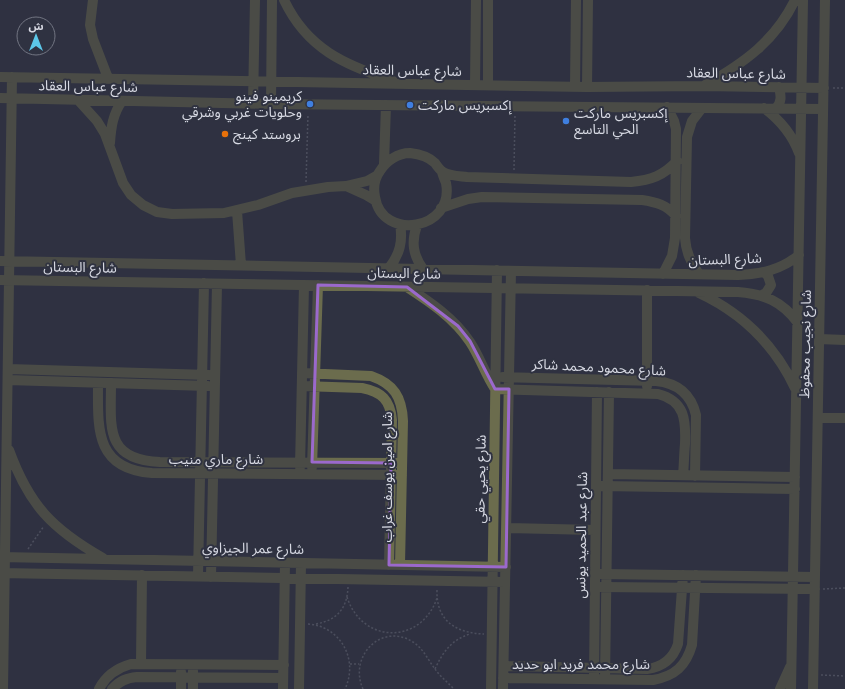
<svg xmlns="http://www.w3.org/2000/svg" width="845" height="689" font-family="'DM Sans','Noto Sans Arabic',sans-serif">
<rect width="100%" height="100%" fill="#2f3241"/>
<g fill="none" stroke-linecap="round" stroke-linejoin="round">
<path stroke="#6e717e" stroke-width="1.5" stroke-dasharray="2 2" stroke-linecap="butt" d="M833 88H845
M514 170 515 114
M306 182 308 114
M28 549 44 526
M823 589 845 588
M437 590C436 621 456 633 484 634
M347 597C362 644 421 645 437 598
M308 624C340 626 359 659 345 689
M316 624C337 620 347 609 348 587
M350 664H359
M435 669C443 652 451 640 470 634
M821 675 845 676
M363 689C348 656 382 622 413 642 423 648 428 660 435 669 440 676 447 682 454 689"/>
<path stroke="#6b6c4d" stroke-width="10" d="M93 0 90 25 93 39 108 78
M284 0C307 49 345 65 393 81
M0 77 587 87 704 86 824 88
M475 85 476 0
M488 85V0
M705 85C744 63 775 41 795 0
M575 87 576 0
M587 87 588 0
M0 98 271 104 823 109
M78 100 97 121 105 134 123 183 131 195 143 205 157 212 172 214 224 213 258 205 292 193 328 187 346 186 367 181 376 176
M253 103 255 0
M271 104 272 0
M764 108C780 120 792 134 799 153
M776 108C782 102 781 96 779 87
M110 143C111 127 113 114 122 101
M384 164 386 105
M442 172C443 176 445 180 446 183 455 230 382 242 375 197 373 187 374 179 380 171 386 161 398 153 410 153 419 154 429 157 435 163 437 166 440 170 443 172 450 176 459 176 467 177L631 182C651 180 663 176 677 161
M346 186 366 195 376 201
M441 208 468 199 482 197 642 200C656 202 667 205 676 216
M237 211 241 265
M417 225C411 242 413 255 423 269
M0 261 738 275C761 274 781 270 799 255
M389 268C400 254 403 241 400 224
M663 274 672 256 675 238 676 129 674 121 667 107
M699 274C691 262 686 253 685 238L687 137 692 121 702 108
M0 280 738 292C764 294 782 301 798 323
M407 287C430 302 454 318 470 342 480 357 485 374 495 389L658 394C685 401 686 420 685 444 684 454 684 465 683 475
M647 290V386
M699 293C742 313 775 346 795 388
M762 295 766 293 771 285 768 276 765 273
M819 339 845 340
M8 369 209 375
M302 373 371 376C394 384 402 397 403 421L400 565
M503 377 656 381C677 383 691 394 696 415L695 476
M8 380 208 386
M98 383C98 427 94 469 152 473L402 475
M111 383C111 426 104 460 160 462L402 463
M302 386 362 388C382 392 390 400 392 420L389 565
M818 418H845
M9 450C29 505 52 529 103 558
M300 467 304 285
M312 467 318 285
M608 474 795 477
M601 486 795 489
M506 528 595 530
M0 557 506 567
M0 573 505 582
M601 574 815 577
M198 576 204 283
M211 577 217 284
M601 587 815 589
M141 663 142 575
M504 666 647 669C663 667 673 659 678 644L683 575
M503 678 653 680C675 676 686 666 692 645L696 575
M594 679 597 392
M605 679 609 392
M3 689 12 77
M99 689C106 675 117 668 131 664L284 665
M112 689C120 681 126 678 137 677L283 678
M181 689V672
M193 689V671
M283 689 285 563
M299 689 301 563
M491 689 497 270
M503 689 511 271
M780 689 790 667
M791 689 803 0
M813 689 825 0"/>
</g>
<path d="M0 0H845V689H0ZM318 285 407 287 458 326 470 341 495 389H509L506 567 389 565 391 463 312 462Z" fill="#2f3241" fill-opacity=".55" fill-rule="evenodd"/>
<path fill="none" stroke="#9b69cc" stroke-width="3" stroke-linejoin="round" d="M318 285 407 287 458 326 470 341 495 389H509L506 567 389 565 391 463 312 462Z"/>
<g fill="#3f7fe0" stroke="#2f3241" stroke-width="1.5">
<circle cx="310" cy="104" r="4"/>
<circle cx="410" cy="105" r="4"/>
<circle cx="566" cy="121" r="4"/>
</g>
<circle fill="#e8710a" stroke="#2f3241" stroke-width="1.5" cx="225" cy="134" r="4"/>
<g text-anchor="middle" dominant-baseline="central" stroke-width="4" stroke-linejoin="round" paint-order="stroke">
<g font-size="14" fill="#d7d9e3" stroke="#2f3241">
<text transform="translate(412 70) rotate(1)">شارع عباس العقاد</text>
<text transform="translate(736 73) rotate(1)">شارع عباس العقاد</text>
<text transform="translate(88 86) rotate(1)">شارع عباس العقاد</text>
<text transform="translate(725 259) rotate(-2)">شارع البستان</text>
<text transform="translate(80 267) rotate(1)">شارع البستان</text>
<text transform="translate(404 273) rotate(1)">شارع البستان</text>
<text transform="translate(805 344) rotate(-89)">شارع نجيب محفوظ</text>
<text transform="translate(599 367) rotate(3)">شارع محمود محمد شاكر</text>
<text x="216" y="459">شارع ماري منيب</text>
<text transform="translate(387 477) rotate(-90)">شارع امين يوسف غراب</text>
<text transform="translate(480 479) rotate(-89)">شارع يحيي حقي</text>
<text transform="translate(581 535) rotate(-89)">شارع عبد الحميد يونس</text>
<text transform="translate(253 548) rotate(1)">شارع عمر الجيزاوي</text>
<text x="581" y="664">شارع محمد فريد ابو حديد</text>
</g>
<g font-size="14" fill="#d7d9e3" stroke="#2f3241" text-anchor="start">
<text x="302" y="96" text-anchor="end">كريمينو فينو<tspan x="302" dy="16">وحلويات غربي وشرقي</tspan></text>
<text x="418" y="105">إكسبريس ماركت</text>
<text x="574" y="113">إكسبريس ماركت<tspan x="574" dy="16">الحي التاسع</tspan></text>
<text x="233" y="134">بروستد كينج</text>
</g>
</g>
<g transform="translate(36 36)"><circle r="19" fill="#2f3241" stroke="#727582"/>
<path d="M0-3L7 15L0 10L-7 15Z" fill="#5cc7e8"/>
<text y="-6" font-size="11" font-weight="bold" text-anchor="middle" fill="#d7d9e3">ش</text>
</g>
</svg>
